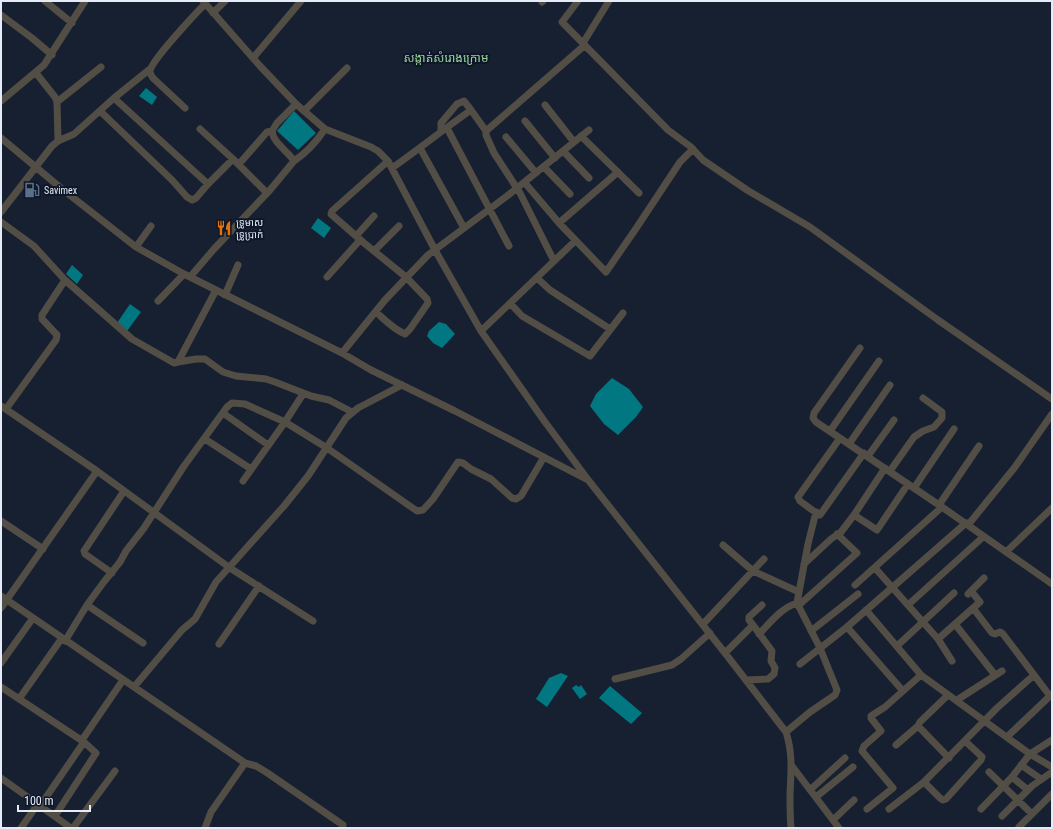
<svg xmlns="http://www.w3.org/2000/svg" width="1053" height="829" font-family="'Roboto Condensed','Noto Sans Khmer',sans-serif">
<rect width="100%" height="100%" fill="#172031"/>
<path fill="#017782" d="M146 88 157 97 152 105 139 96Z
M294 111 316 133 298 150 277 131Z
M318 218 331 228 324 238 311 228Z
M72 265 83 275 77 284 66 274Z
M130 304 141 312 127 331 117 323Z
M439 322 446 324 455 334 442 348 433 343 427 336 429 331Z
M612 378 629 389 643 407 636 417 618 435 604 424 590 406 596 394Z
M561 673 568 676 547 707 536 699 549 678Z
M576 685 579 687 581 685 587 694 580 699 572 688Z
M610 686 642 713 631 724 599 698Z"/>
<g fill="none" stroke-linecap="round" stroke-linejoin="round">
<path stroke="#524e45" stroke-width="7" d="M45 1 72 23
M203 1 260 66 296 104 325 129 371 147 378 151 388 161 435 250 481 331 545 422 589 481 725 653 786 732C793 754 791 772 790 794 790 805 790 817 791 828
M578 1 562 22 668 130 691 147 703 160 747 190 810 227 938 320 1052 399
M542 2 543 1
M213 13 225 1
M1 15 32 38 52 55
M583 43 609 1
M253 58 301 1
M36 73 55 97 57 102 58 141
M114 98 208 184 233 159 267 193
M1 101 44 65 85 1
M57 102 101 67
M545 105 574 142
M185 108 154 79C152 77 150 75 150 71 151 61 196 13 205 4
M100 111 172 180 187 197 192 200 196 198 208 184
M304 111 347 68
M525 121 555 158
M447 128 509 246
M200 129 233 159
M441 131V123L457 104 464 101 471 110
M581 136 639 193
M506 137 536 173
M1 138 62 189 136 247 184 274 342 353 371 370 455 411 586 479
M420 148 464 228
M563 151 589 178
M294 161C306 153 317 141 325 129
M239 164 267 132 272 131
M544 167 570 194
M392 168C419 149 444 129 471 110L486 131
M525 183 559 223 606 272 637 227 680 162 693 149
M1 212 52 146 58 141 74 134 114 98 150 69
M1 222 34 246 65 280 132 339 174 363 178 362 216 290
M559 223 618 172
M356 236 374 216
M136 247 151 226
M374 251 399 226
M554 261 520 193 494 153 486 135V131L585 45
M190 277 214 249 270 190 294 161C288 151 273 143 272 131L277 123 296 104
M327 277 360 240
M537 278 550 290 610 329
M225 295 238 265
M158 301 184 274
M510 303 522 316 590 356 623 313
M376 312C385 320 393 329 405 334L410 329 428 303 427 299 406 277 364 243 331 214 332 211 388 161
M481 331 575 241
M860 348 814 413 813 418 816 422 942 507 1052 584
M342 353 385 300 428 255 507 196 589 130
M178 362 196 359H205L223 372 236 376 266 379 275 382 311 396 329 400 352 412
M1 406 97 471 230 568 313 621
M6 409 56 340 57 335 42 319V315L65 280
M223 413 268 445
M830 431 879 361
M840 438 798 497 800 501 819 515H820L864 453
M205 439 251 469
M849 444 890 385
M868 456 894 420
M890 471 914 437 923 431 934 427 942 418V412L923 398
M243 481 285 422 303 394
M914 488 954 429
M939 505 979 446
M854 515 877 530 908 484
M1 521 43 549
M968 525 1015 467 1052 414
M723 545 753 571 799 592 797 603 820 648 837 690 835 695 810 712 786 732
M1006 552 1052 508
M804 564 831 539 841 532 854 515 885 468
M875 568 938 639 952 661
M112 573 85 554 84 551 124 491
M855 585 942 507
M799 592 808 544 816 512
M968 594 984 578
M1 596 245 763 256 766 266 772 343 825
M87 605 143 643
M908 605 983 537
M798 606 857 553 837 534
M1 608 97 471
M973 608 992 633 995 634 1000 632 1003 634 1050 696
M866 610 921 675 1030 754 1052 767
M703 624 764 559
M955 624 995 675
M753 625 749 620V617L762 605
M847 627 903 691
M811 631 858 594
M759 634C770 623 781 608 797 603
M938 639 980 602 971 591
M65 641 87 605 103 583 120 562 126 551 144 528 184 466 227 407 232 403 245 404 285 422 327 448 417 511 423 510 433 499 458 462 463 463 471 469 491 479 512 498 516 499 521 496 544 457
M219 644 259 586
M897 646 954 593
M725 653 753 625 772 651 771 661 775 668 774 674 768 679 746 680
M1 663 33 618
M800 664 847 627 966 523
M615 679 672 665 681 659 710 633
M1 687 84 742 40 806 35 808 21 828
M134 687 182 630 195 619 216 582 284 506 308 476 346 418 358 408 402 385
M19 699 62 638
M957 700 1002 671
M918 726 949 758
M1008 736 1052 694
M82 740 123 680
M896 745 918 726 920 722 948 695
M1021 765 1041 779
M792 766 839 828
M989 772 1032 814
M1012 777 1028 790
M1 778 71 828
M924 782 940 798 943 800 946 799 981 760 982 757 980 755 965 741
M810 790 845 758
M816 797 853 767
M867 809 893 788 862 751 864 746 881 731 871 718V716L885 707 921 675
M889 809 924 782 997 708 1034 675
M981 809 1012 777 1030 754 1052 740
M55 816 96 753 84 742
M1002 816 1032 786 1052 772
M833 820 854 800
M1019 827 1052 794
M73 828 115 771
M205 828 211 812 245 763"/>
</g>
<defs>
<symbol id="fuel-bare" viewBox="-9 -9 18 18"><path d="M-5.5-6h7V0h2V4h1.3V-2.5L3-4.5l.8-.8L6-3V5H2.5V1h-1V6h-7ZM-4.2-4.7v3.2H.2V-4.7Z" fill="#5c6f8a" stroke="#0e1727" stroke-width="2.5" paint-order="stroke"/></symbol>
<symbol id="restaurant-bare" viewBox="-9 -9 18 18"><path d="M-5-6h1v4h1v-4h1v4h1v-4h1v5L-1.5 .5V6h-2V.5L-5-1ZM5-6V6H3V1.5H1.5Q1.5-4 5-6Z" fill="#e8710a" stroke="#0e1727" stroke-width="2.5" paint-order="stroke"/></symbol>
</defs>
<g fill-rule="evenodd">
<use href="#fuel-bare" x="21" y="179" width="22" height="22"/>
<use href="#restaurant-bare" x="213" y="217" width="22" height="22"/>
</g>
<g text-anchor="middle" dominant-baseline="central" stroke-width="4" stroke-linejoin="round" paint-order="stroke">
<g font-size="10" fill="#e5ecf8" stroke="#0e1727" text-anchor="start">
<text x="44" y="190">Savimex</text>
<text x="236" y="222">ទ្រូមាស<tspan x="236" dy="12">ទ្រូប្រាក់</tspan></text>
</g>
<g font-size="12" fill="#9ad49a" stroke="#0e1727">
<text x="446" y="58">សង្កាត់សំរោងក្រោម</text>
</g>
</g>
<rect width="1053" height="829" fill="none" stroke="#e5ecf8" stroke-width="4"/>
<path d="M18 805v6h72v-6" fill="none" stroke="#e5ecf8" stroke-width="2"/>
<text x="24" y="805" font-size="12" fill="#e5ecf8" stroke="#0e1727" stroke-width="3" paint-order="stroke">100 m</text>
</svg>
